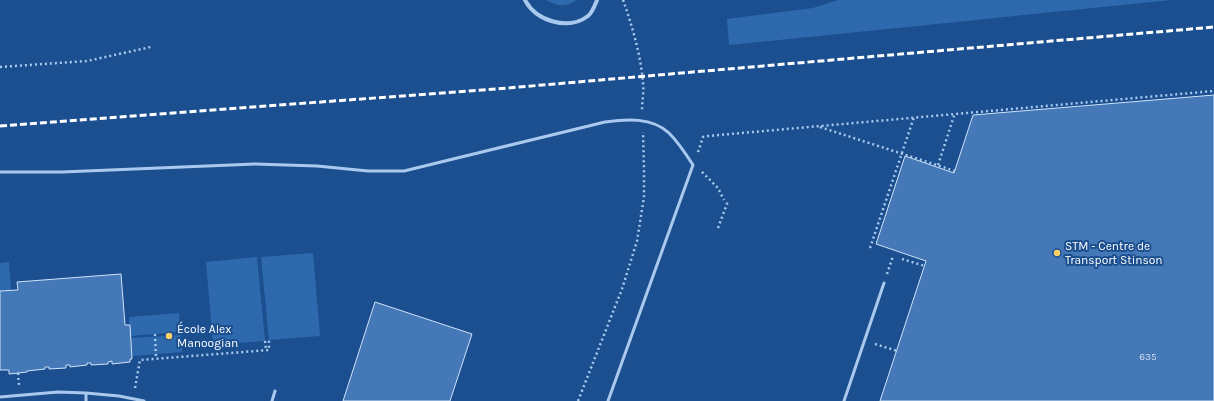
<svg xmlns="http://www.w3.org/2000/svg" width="1214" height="401" font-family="Karla,sans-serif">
<rect width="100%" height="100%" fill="#1b4f8f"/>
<path fill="#2e69ad" d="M546 0H576C566 8 556 6 546 0Z
M838 0H1172L729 45 727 19 813 8Z
M313 253 320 336 269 340 261 257Z
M257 257 265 341 213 345 206 262Z
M9 262 11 290 0 291V263Z
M179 313 180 332 130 336 129 317Z
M181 335 182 352 132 356 131 338Z"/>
<path fill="#4478b7" stroke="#cfe3fa" d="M1214 95V401H880L926 261 876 244 905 156 954 173 973 115Z
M121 274 125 325H130L132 359H130V362L112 364V361L108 362V364L91 365V363H87V365L70 367V365H66V368L49 369V367H45V369L27 371V372L9 374V370H0V291L18 290 17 282Z
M375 302 472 334 450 401H343Z"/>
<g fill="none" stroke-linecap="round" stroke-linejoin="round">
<path stroke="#a9c9ee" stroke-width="2.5" stroke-dasharray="2 3" stroke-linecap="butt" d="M623 0C632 25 641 56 643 83 644 92 642 101 642 111
M0 67 87 61 151 47
M820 127 955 171
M698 152 703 137 708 136 1214 91
M938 165 955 113
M702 172 718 188 724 200
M718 228 728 201
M870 248 914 117
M902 259 925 266
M887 274 893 256
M155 334 156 359
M265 341 266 350
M875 344 897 351
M18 373 19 385
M135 388 140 360 269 350V340
M578 401 622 289 637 241 644 197V168L643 132"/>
<path stroke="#a9c9ee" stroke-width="3" d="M0 172H62L255 164 317 166 368 171H404L605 122C626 119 652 117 669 133 678 142 686 154 693 165L608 401
M86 393 119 396 144 401
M0 397 58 392 86 393V401
M272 401 275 391
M844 401 884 283"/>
<path stroke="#a9c9ee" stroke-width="4" d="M525 0C536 21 568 31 588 16 592 13 595 5 597 0"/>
<path stroke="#fff" stroke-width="3" stroke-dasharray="7 3" stroke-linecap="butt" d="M0 126 508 88 1214 27"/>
</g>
<g fill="#ffd166" stroke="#1b4f8f" stroke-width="1.5">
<circle cx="1057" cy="253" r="4"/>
<circle cx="169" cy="336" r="4"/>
</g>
<g text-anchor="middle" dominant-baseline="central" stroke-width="4" stroke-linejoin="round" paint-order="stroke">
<g font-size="10" fill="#d0dded">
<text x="1148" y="357">635</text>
</g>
<g font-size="12" fill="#fff" stroke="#1b4f8f" text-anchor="start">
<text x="1065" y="246">STM - Centre de<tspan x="1065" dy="14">Transport Stinson</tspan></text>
<text x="177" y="329">École Alex<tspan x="177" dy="14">Manoogian</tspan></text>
</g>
</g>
</svg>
